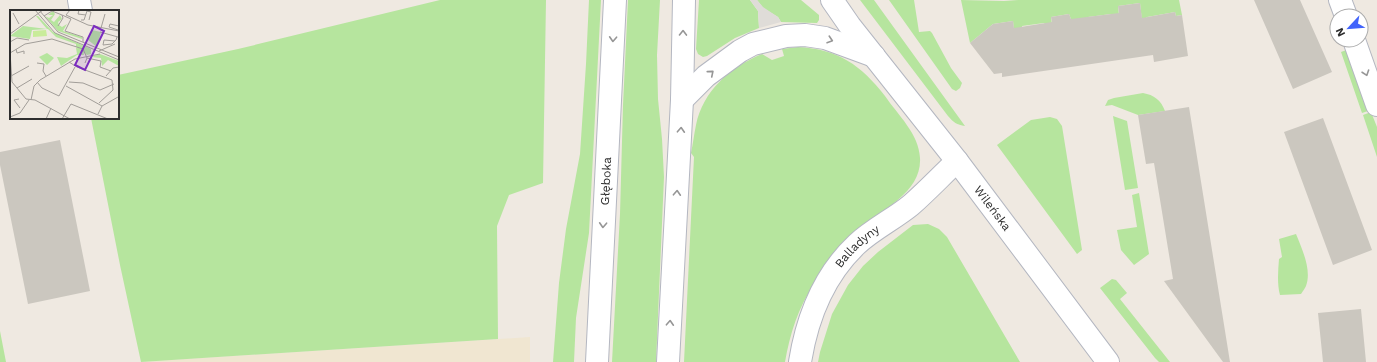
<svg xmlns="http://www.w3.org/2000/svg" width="1377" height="362" font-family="'Work Sans',sans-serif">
<rect width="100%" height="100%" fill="#efe9e1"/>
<path fill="#f0e6d1" d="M530 337V362H141Z"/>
<path fill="#b6e59e" d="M440 0H546L543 183 509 195 497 226 498 339 141 362 120 265 91 118H118V75L238 49Z
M589 0H601L589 233 576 318 574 362H553L559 283 566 229 580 154 586 64Z
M628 0H660L657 55 658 99 662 139 664 177 656 362H612L620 214 623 105Z
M699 0H750L758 11 759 28 735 38 707 56 703 57 698 54 696 49Z
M757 0H801L819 15V20L817 23 781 22 778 17 763 8Z
M860 0H874L965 126C957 125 953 122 948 116Z
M889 0H914L919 32 930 31 932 33 951 68 962 83 960 88 956 91 952 89Z
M961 0 1004 1 1018 0H1179L1182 15 1176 16 1175 12 1147 17 1142 21 1140 3 1118 6 1120 24 1111 14 1088 17 1074 27 1069 14 1051 17 1053 33 1044 23 1022 26 1023 38 1015 39 1013 21 993 24 970 43Z
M798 47C838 49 861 65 885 96 898 115 919 134 920 158 922 192 883 208 863 228 853 238 844 250 835 260 828 268 820 275 815 283 798 307 790 334 785 362H684L694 157 691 153C693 144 694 134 696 125 703 91 730 67 762 54L772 60 784 56 782 49Z
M1349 49 1371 110 1362 113 1341 52Z
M1143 93C1154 95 1161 100 1165 111L1138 115 1112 105 1105 106 1108 100 1114 98Z
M1371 112 1377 127V157L1363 115Z
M1113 116 1127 121 1138 188 1125 190Z
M1050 117 1057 119 1062 126 1082 250 1077 254 997 145 1031 120Z
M1139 193 1149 254 1134 265 1121 250 1117 230 1137 227 1132 195Z
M928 224 939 229 947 237 1020 362H818L820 352 832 314 848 285 863 266 878 252 913 225Z
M1296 234C1302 249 1312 270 1306 286 1305 288 1303 291 1301 294L1280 295C1277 284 1278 271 1279 259L1282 257 1279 239Z
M1112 279 1116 280 1127 293 1120 299 1170 362H1159L1155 358 1100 288Z
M0 331 6 362H0Z"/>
<path fill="#dfdcd8" d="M750 0H757L763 7 778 17 781 22 759 28 758 11Z"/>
<path fill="#cbc7bf" d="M1254 0H1300L1332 72 1293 89Z
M1140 3 1142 18 1175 12 1176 16 1182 15 1188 56 1154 62 1153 55 1002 77V73L994 74 970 43 993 24 1013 21 1014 28 1052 22 1051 17 1069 14 1071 19 1119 13 1118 6Z
M1189 107 1230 362H1223L1164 281 1173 279 1154 163 1146 164 1138 115Z
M1323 118 1372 250 1333 265 1284 132Z
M60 140 90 291 28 304 0 165V152Z
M1361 309 1366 362H1323L1318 313Z"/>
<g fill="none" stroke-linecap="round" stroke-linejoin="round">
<defs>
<g id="minor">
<path d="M79 0 81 11"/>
<path id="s1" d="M832 0 850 26 957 161 1108 362"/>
<path d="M1340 0 1346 16"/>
<path d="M1354 40 1377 105"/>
<path d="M682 100 706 76 740 51 753 44 786 36 805 35 825 38 874 56"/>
<path id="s2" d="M597 362 615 0"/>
<path d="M668 362 682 100 684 0"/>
<path id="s3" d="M800 362C807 318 824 275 857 244 873 229 894 219 911 205 927 191 942 175 957 161"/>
</g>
</defs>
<use href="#minor" stroke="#b4b7c1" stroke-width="24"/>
<use href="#minor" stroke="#fff" stroke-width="22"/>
</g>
<defs><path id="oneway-chevron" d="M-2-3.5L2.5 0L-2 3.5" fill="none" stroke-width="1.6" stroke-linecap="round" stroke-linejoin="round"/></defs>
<g stroke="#969696">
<use href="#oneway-chevron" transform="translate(683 33) rotate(-89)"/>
<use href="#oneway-chevron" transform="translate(613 39) rotate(93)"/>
<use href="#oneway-chevron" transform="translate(830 40) rotate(18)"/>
<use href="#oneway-chevron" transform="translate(711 73) rotate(-40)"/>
<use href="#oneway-chevron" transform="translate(1366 73) rotate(71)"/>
<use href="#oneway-chevron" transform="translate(681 130) rotate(-87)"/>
<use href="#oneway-chevron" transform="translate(677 193) rotate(-87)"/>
<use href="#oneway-chevron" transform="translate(603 225) rotate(93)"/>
<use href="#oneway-chevron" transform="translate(670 323) rotate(-87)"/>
</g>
<g text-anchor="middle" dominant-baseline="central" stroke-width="3.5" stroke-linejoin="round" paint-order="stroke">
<g font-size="12" fill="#2e2e2e" stroke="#fff">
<text stroke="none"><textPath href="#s2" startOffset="181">Głęboka</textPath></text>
<text stroke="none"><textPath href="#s1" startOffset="263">Wileńska</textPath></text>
<text stroke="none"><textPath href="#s3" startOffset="132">Balladyny</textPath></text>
</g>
</g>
<g transform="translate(10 10)">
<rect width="109" height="109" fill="#efe9e1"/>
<path d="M43 1 45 4 41 10 44 12 50 5 52 9 48 12 49 15 52 17 57 14 53 21 72 27V29L48 21 35 6 39 8 43 5H38ZM26 6H28L43 22 81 39V44L77 45 66 37V34L46 27 38 19H37L22 20 20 29 0 26 13 16 37 19ZM82 20 91 22 87 37 78 30ZM66 38 73 39 74 45H67L51 56 47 47 57 48 67 44ZM37 43 44 48 37 55 29 47ZM90 44 109 51V56L98 50 92 56 91 48 81 47Z" fill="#b6e59e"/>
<path d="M36 20 37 26 23 27V21Z" fill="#c9ec9a"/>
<path fill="none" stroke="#a29e99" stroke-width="1" d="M25 0 45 23 109 50M29 0 48 22 109 47M60 0 56 5 78 15 109 21M69 0 68 4 76 5M3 3 9 14M52 5 61 9 55 21 73 27V32M34 6 42 1 52 5 53 8 48 16M71 10H74L77 1 81 2 79 10M91 18 95 4M108 20 99 17 100 14 109 16M90 22 108 27M0 24 33 0M105 31 94 30 93 35 102 34 106 30 107 27M0 32 7 28 19 30M6 39 7 43 14 41V44M89 41 105 34M0 42 2 72 16 89 25 90 60 109M0 43 15 34 42 29 73 39 77 48 75 53M77 48 91 51 90 57 101 61M59 52 67 57 102 70 103 80 89 93M27 53 34 54 33 61 36 66M1 66 19 56M96 66 103 58 109 57M27 72 32 78 49 86 65 57M59 72 73 73 90 80 104 74M56 76 92 96 88 104M7 78 22 69M9 89 4 90 10 98M21 90 24 76 30 70 65 49 90 44M92 96 108 87M0 107 10 103 19 90M36 109 41 98M52 109 61 94 98 109"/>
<path fill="#7b2cbf" fill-opacity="0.15" stroke="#7b2cbf" stroke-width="2" d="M84 16 94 21 75 60 65 55Z"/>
<rect width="109" height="109" fill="none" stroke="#2e2e2e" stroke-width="2"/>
</g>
<g transform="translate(1349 28) rotate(244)"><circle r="19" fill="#ffffff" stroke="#ababab"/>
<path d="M0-3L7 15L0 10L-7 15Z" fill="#4264fb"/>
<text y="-6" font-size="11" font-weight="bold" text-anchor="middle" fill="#2e2e2e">N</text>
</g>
</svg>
